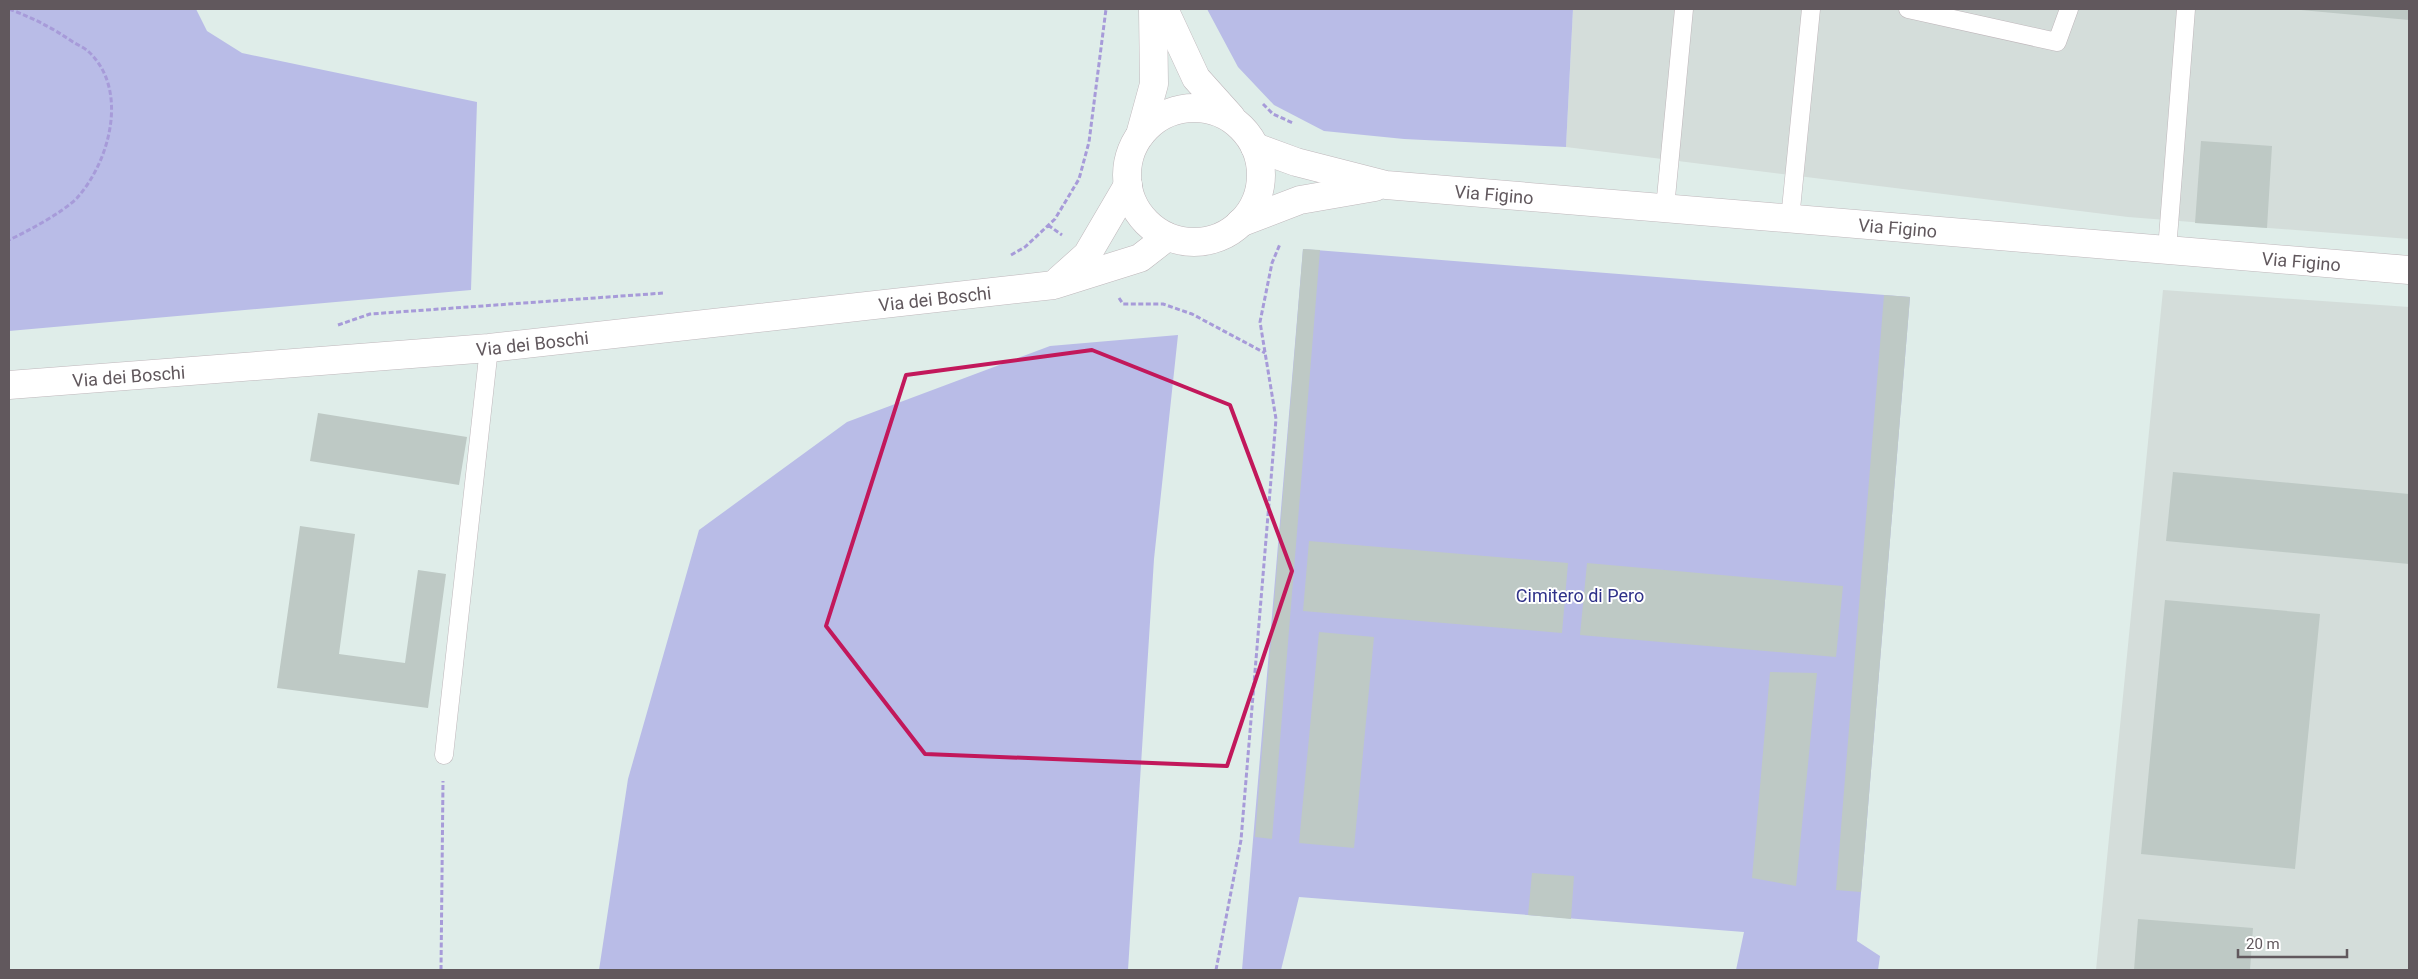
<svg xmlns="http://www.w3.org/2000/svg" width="2418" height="979" font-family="Roboto,sans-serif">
<rect width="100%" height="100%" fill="#dfede9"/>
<path fill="#d4ddda" d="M1573 9H2409V239L2128 217 1566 147Z
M2163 290 2409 307V970H2096Z"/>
<path fill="#b9bce7" d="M9 9H196L207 31 242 53 477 102 471 290 9 331Z
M1207 9H1573L1566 147 1404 139 1324 131 1274 105 1238 67Z
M1303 249 1910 297 1857 941 1880 956 1878 970H1736L1744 932 1299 897 1281 970H1242Z
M1178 335 1154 559 1128 970H599L628 779 699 530 847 422 1050 346Z"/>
<path fill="#bec9c5" d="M2301 9H2409V20L2301 10Z
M2201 141 2272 146 2267 228 2195 223Z
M1303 249 1320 250 1272 839 1255 837Z
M1884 295 1910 297 1861 892 1836 890Z
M318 413 467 437 459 485 310 461Z
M2173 472 2409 494V564L2166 541Z
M300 526 355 534 339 654 405 663 418 570 446 574 428 708 277 688Z
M1309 541 1568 563 1562 633 1303 611Z
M1587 563 1843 586 1836 657 1580 635Z
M2165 600 2320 614 2295 869 2141 854Z
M1319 632 1374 637 1354 848 1299 843Z
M1770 672 1817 673 1796 886 1752 878Z
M1532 873 1574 876 1571 919 1528 915Z
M2138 919 2253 928 2250 970H2134Z"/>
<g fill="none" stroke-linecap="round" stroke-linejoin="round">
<defs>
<path id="service" d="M1908 9 2057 42 2069 9
M1665 208 1684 9
M1790 219 1811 9
M2167 250 2186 9
M444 755 489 348"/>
<g id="minor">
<path d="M1164 9 1196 78 1231 117"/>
<circle cx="1194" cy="175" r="67"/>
<path d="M1140 135 1154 84 1153 9"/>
<path id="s1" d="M1255 147 1296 162 1386 185 2409 270"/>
<path d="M1240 223 1300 200 1375 187"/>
<path d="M1059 280 1087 255 1128 185"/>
<path id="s2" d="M9 385 489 348 1054 285 1140 258 1167 237"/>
</g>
</defs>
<use href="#service" stroke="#bfb7bb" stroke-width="19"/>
<use href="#minor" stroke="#bfb7bb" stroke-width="29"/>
<path stroke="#a79bd9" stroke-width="3" stroke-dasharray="5 2.5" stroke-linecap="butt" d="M9 9C33 18 51 27 73 42 78 45 85 48 89 52 129 90 110 161 77 198 62 213 28 231 9 240
M1263 104 1273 114 1293 123
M1048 225 1062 235
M1011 255 1025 247 1055 219 1079 179 1089 142 1106 9
M1119 298 1123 304H1163L1192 314 1265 353
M338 325 370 314 664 293
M441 970 443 781
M1216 970 1241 840 1276 419 1260 322 1272 263 1280 244"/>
<use href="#service" stroke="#fff" stroke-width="18"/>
<use href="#minor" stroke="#fff" stroke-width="28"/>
</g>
<path fill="none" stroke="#c2185b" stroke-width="4" stroke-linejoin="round" d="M1092 350 1230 405 1292 571 1227 766 925 754 826 626 906 375Z"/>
<g text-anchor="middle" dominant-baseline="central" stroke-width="4" stroke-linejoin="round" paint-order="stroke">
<g font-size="18" fill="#61585d" stroke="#fff">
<text stroke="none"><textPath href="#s1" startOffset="245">Via Figino</textPath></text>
<text stroke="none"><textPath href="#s1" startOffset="650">Via Figino</textPath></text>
<text stroke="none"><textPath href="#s1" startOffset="1055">Via Figino</textPath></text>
<text stroke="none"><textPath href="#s2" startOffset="930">Via dei Boschi</textPath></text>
<text stroke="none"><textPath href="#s2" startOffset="525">Via dei Boschi</textPath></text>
<text stroke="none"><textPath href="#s2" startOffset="120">Via dei Boschi</textPath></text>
</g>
<g font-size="18" fill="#2f3189" stroke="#fff">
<text x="1580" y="595">Cimitero di Pero</text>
</g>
</g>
<rect width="2418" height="979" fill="none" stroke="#61585d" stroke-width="20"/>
<path d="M2238 949v8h109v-8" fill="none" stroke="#61585d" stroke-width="2.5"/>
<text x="2246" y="949" font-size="15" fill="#61585d" stroke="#ffffff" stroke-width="4" paint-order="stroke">20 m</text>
</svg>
